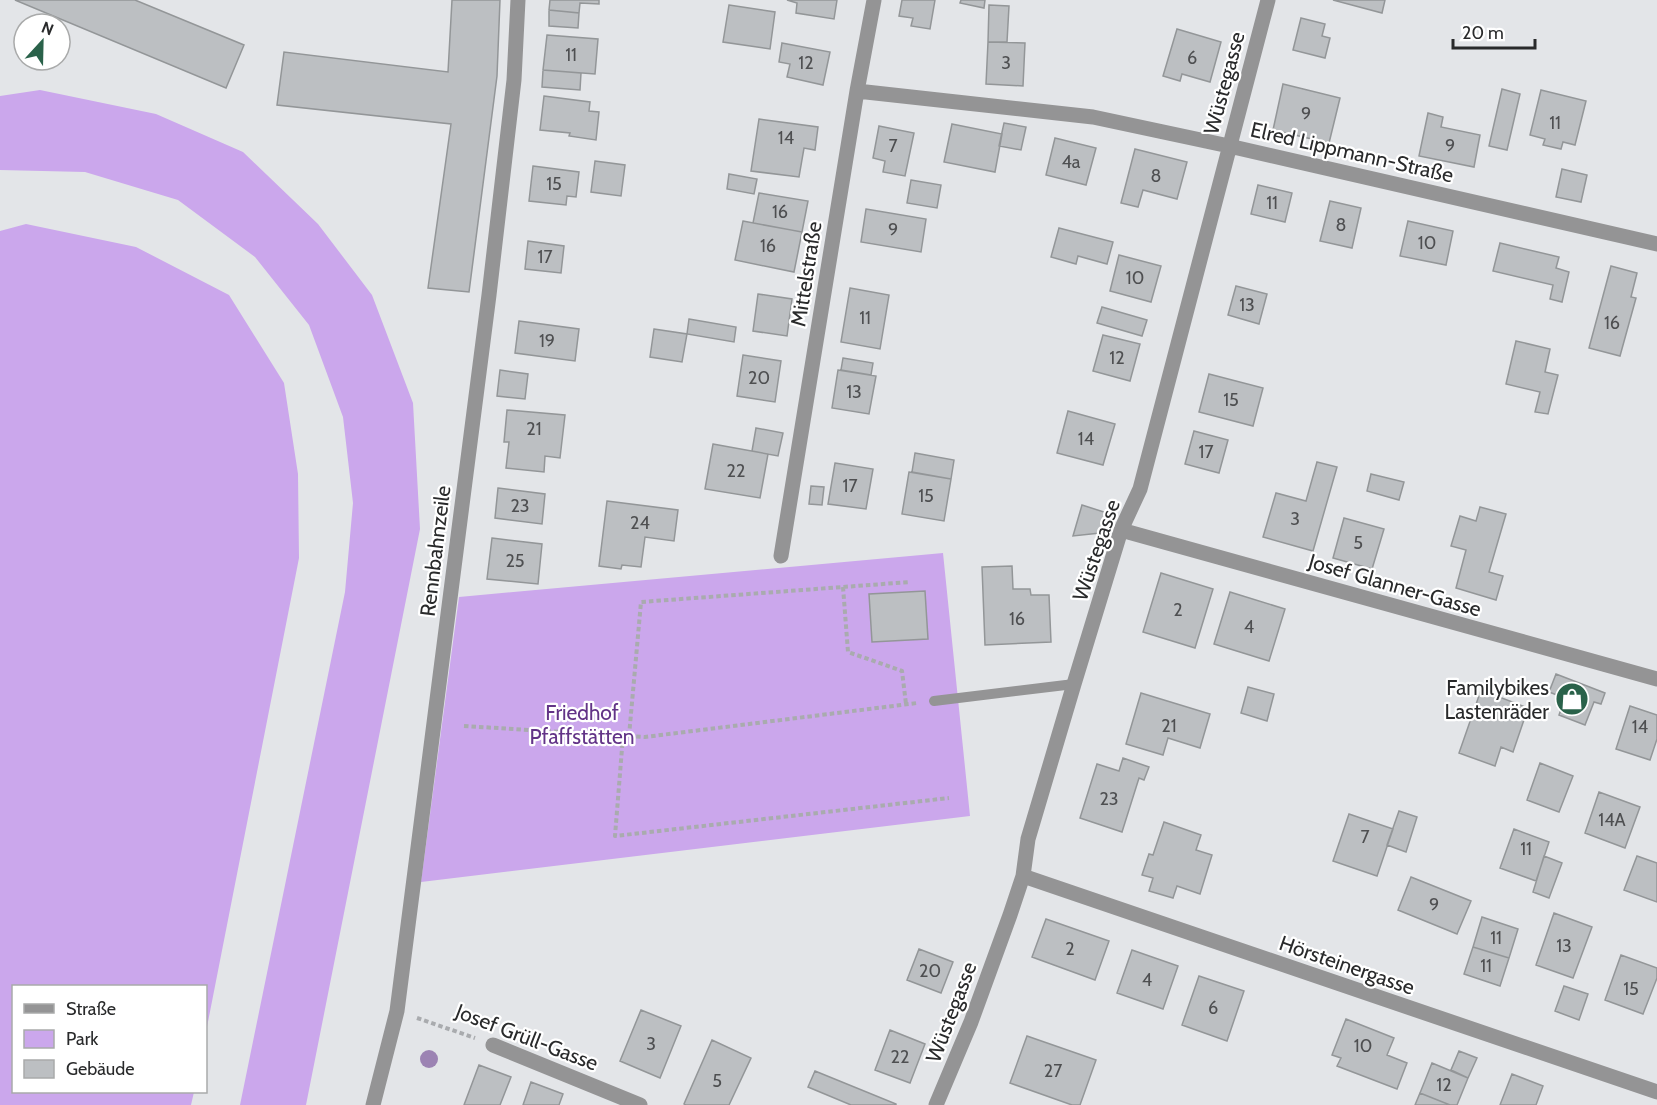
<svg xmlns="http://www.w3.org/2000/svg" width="1657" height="1105" font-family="Cabin,sans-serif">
<rect width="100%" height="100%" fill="#e3e5e8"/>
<path fill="#cba7ec" d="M40 90 156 114 243 152 318 224 372 295 413 403 420 529 306 1105H240L345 592 353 503 343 417 309 325 255 257 178 200 85 172 0 170V96Z
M26 224 136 247 229 295 284 383 298 474 299 558 206 1032V986H14V1092H194L191 1105H0V231Z
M943 553 970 816 421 882 459 597Z"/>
<path fill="#bcbfc2" stroke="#939698" stroke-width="1.5" d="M15 0H135L244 45 226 88Z
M452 0H500L497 76 469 292 428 288 451 124 277 105 284 52 448 72Z
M550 0H599V4L580 3 579 13 549 10Z
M787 0H837L834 19 796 13 797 3Z
M902 0H935L930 29 911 26 913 18 899 16Z
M961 0H985L984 8 960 3Z
M1333 0H1385L1382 13Z
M729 5 775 12 770 49 723 42Z
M989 5 1009 6 1007 42H988Z
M549 10 579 13 578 28 549 26Z
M1301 18 1325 24 1322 36 1330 38 1325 58 1293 50Z
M1177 29 1221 42 1210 82 1182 74 1180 81 1163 76Z
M547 35 598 39 595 74 543 70Z
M988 42 1025 43 1023 86 986 84Z
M782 43 830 52 823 85 787 77 790 64 779 62Z
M543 70 581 73 580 90 542 87Z
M1283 84 1340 98 1329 143 1273 130Z
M1502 89 1520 94 1507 150 1489 146Z
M1541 90 1586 101 1575 145 1563 142 1561 149 1543 145 1545 139 1530 135Z
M544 96 590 102 589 111 599 112 596 140 569 136 570 133 540 130Z
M1428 113 1443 117 1441 127 1480 135 1474 167 1419 156Z
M759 119 818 127 815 150 804 148 799 177 751 171Z
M1004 123 1026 127 1021 150 999 146Z
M952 124 1002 134 995 172 944 162Z
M879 126 914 133 905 176 883 172 885 161 873 158Z
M1055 138 1096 148 1086 185 1046 175Z
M1135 149 1187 162 1177 199 1143 190 1138 207 1121 203Z
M595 161 625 165 621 196 591 192Z
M533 166 579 172 576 197 567 196 566 205 529 201Z
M1562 169 1587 175 1581 202 1556 197Z
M729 174 757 179 754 194 727 189Z
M911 180 941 185 937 208 907 203Z
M1258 185 1292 193 1285 222 1251 214Z
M759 193 808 201 802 232 753 223Z
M1330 201 1361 208 1352 248 1320 241Z
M866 209 926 219 921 252 861 242Z
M743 221 802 232 794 272 735 260Z
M1408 221 1453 231 1446 265 1400 256Z
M1059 228 1113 242 1107 264 1078 256 1076 264 1051 257Z
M528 241 564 246 561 273 525 269Z
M1500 243 1559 257 1556 268 1569 272 1562 302 1550 299 1553 285 1493 271Z
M1119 255 1161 266 1151 302 1110 291Z
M1611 266 1637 273 1631 297 1636 298 1620 356 1589 348Z
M1236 286 1267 294 1259 324 1228 315Z
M850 288 889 295 880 349 841 342Z
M758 294 792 299 787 336 753 331Z
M1102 307 1147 320 1142 336 1097 323Z
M689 319 736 327 734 342 687 334Z
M519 321 579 329 575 361 515 353Z
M654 329 687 334 682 362 650 357Z
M1103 335 1140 344 1130 381 1093 371Z
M1516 341 1550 349 1545 372 1558 375 1548 414 1535 412 1540 392 1506 384Z
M743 355 781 361 775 402 737 396Z
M843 358 873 363 871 375 841 370Z
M500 370 528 374 525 399 497 396Z
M838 370 876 376 869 414 832 408Z
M1209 374 1263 388 1253 426 1199 412Z
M507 410 565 415 560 458 545 456 544 472 506 468 509 442H504Z
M1068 411 1115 424 1103 465 1057 453Z
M756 428 783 433 778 456 752 451Z
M1194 431 1228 440 1219 473 1185 464Z
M713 444 768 454 760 498 705 489Z
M915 453 954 460 951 479 912 472Z
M1317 462 1337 467 1313 551 1263 537 1276 493 1306 501Z
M835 463 873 469 866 509 828 504Z
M909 472 951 479 944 521 902 514Z
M1371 474 1404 482 1399 500 1367 491Z
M811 486 824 487 822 505 809 504Z
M498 488 545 494 542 524 495 518Z
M607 501 678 510 674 541 645 537 641 567 622 565 621 569 599 566Z
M1082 505 1107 513 1100 533 1073 536Z
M1480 507 1506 514 1489 572 1503 576 1496 600 1456 588 1466 550 1451 546 1460 516 1476 521Z
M1344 518 1384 529 1372 569 1333 558Z
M492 538 542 544 538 584 487 579Z
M1012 566 1013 589H1030L1031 595H1049L1051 642 985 645 982 567Z
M1161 573 1213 589 1195 648 1143 632Z
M925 591 928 639 872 642 869 594Z
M1230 592 1285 609 1269 661 1214 644Z
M1556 674 1605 693 1601 704 1594 702 1585 725 1559 715 1565 698 1549 692Z
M1248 687 1274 694 1267 721 1241 713Z
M1481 690 1528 708 1513 752 1501 747 1495 766 1459 753Z
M1141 693 1210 714 1200 748 1168 738 1163 755 1126 744Z
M1630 706 1657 715V739L1650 760 1616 749Z
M1123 758 1149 767 1144 780 1139 778 1122 832 1080 818 1097 764 1119 771Z
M1540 763 1573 776 1559 812 1527 800Z
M1599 792 1640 807 1625 848 1585 833Z
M1399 811 1417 817 1406 852 1387 845Z
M1349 814 1393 829 1377 876 1333 861Z
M1164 822 1201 835 1196 850 1212 855 1200 894 1177 886 1173 898 1149 891 1153 878 1142 875 1149 854 1153 855Z
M1514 829 1549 842 1536 881 1500 868Z
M1544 856 1562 863 1549 898 1533 892Z
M1637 856 1657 863V902L1624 890Z
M1411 877 1471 901 1457 934 1398 910Z
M1554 913 1592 927 1573 978 1536 965Z
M1482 917 1518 929 1509 958 1473 947Z
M1046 919 1109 941 1095 980 1032 957Z
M1473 947 1509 958 1500 986 1464 974Z
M919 949 953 962 941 993 907 980Z
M1132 950 1178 966 1163 1009 1117 993Z
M1621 955 1657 968V978L1643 1014 1605 1000Z
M1199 976 1244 991 1227 1041 1182 1025Z
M1564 986 1588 994 1579 1020 1555 1011Z
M641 1010 681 1026 660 1078 620 1061Z
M1346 1019 1394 1038 1387 1055 1407 1063 1397 1089 1337 1066 1341 1058 1332 1055Z
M890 1030 925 1044 910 1083 875 1070Z
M1027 1036 1096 1060 1080 1105H1072L1010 1083Z
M712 1040 751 1058 729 1105H686L684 1104Z
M1459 1051 1477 1058 1468 1078 1451 1070Z
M1432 1063 1468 1078 1457 1105H1450L1420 1093Z
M479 1065 511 1077 500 1105H464Z
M815 1071 896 1104V1105H851L808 1087Z
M1512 1074 1543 1086 1536 1105H1500Z
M531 1082 563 1094 559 1105H523Z
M1420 1093 1450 1105H1415Z"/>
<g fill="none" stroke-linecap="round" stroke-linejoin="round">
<path stroke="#a9abae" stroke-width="4" stroke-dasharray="4.5 3" stroke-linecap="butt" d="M843 587 848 652 902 671 906 704
M464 726 645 737 917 703
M623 736 615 836 949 798
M629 736 641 602 910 582
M417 1018 475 1038"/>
<path stroke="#949495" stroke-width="10" d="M934 701 1074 684"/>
<path stroke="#949495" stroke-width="15" d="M857 91 1093 117 1229 146 1657 244
M1121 530 1657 679
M781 556 857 91 874 0
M1023 876 1657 1092
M493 1045 640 1105
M373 1105 397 1011 489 295 514 80 518 0
M936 1105 971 1022 1010 915 1023 876 1028 839 1074 684 1121 530 1140 489 1268 0"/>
</g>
<circle fill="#9c83b3" cx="429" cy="1059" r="9"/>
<defs>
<symbol id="shop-disc" viewBox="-11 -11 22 22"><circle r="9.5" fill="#2a624a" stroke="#fff"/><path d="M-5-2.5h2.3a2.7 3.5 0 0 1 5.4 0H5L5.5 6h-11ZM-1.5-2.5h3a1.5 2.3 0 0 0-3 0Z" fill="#fff"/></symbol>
</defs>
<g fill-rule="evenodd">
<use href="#shop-disc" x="1553" y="680" width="38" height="38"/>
</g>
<g text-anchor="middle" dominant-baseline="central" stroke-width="4.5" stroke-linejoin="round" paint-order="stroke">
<g font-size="18" fill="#4e4f51">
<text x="571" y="55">11</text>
<text x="1192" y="58">6</text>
<text x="806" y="63">12</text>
<text x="1006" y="63">3</text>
<text x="1306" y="114">9</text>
<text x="1555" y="123">11</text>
<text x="786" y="138">14</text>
<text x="893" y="146">7</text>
<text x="1450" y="146">9</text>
<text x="1071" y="162">4a</text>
<text x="1156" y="176">8</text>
<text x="554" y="184">15</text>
<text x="1272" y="203">11</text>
<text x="780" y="212">16</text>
<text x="1341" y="225">8</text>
<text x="893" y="230">9</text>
<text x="1427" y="243">10</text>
<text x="768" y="246">16</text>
<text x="545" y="257">17</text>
<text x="1135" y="278">10</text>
<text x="1247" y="305">13</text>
<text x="865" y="318">11</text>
<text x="1612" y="323">16</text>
<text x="547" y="341">19</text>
<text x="1117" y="358">12</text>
<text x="759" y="378">20</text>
<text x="854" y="392">13</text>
<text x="1231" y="400">15</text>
<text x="534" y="429">21</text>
<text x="1086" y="439">14</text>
<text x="1206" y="452">17</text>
<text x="736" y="471">22</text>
<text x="850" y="486">17</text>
<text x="926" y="496">15</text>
<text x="520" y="506">23</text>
<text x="1295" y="519">3</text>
<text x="640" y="523">24</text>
<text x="1358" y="543">5</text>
<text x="515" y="561">25</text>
<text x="1178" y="610">2</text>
<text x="1017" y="619">16</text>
<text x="1249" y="627">4</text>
<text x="1169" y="726">21</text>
<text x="1640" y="727">14</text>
<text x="1109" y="799">23</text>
<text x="1612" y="820">14A</text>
<text x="1365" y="837">7</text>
<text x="1526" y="849">11</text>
<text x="1434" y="905">9</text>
<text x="1496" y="938">11</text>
<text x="1564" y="946">13</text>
<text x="1070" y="949">2</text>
<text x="1486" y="966">11</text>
<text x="930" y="971">20</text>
<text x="1147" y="980">4</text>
<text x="1631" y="989">15</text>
<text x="1213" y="1008">6</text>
<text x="651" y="1044">3</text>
<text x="1363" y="1046">10</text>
<text x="900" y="1057">22</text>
<text x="1053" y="1071">27</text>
<text x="717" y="1081">5</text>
<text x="1444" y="1085">12</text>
</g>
<g font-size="21" fill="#292a2b" stroke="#fff">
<text transform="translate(1224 83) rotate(-75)">Wüstegasse</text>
<text transform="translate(1352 152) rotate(13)">Elred Lippmann-Straße</text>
<text transform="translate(806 274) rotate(-81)">Mittelstraße</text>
<text transform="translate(1096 550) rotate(-71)">Wüstegasse</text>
<text transform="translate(435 551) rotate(-83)">Rennbahnzeile</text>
<text transform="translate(1395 585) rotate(16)">Josef Glanner-Gasse</text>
<text transform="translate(1347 965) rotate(19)">Hörsteinergasse</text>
<text transform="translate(951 1012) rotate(-69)">Wüstegasse</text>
<text transform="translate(527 1037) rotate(21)">Josef Grüll-Gasse</text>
</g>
<g font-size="21" fill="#292a2b" stroke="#fff" text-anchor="end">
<text x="1549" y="687">Familybikes<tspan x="1549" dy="24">Lastenräder</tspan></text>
</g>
<g font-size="21" fill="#623387" stroke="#fff">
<text x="582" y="712">Friedhof<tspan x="582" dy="24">Pfaffstätten</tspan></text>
</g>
</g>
<rect x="12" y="985" width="195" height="108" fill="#ffffff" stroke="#a9aaaa" stroke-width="1.5"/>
<rect x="24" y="1004" width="30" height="9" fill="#949495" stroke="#a9aaaa" stroke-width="1.5"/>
<text x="66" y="1015" font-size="18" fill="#292a2b">Straße</text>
<rect x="24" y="1030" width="30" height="18" fill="#cba7ec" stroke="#a9aaaa" stroke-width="1.5"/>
<text x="66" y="1045" font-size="18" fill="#292a2b">Park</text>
<rect x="24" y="1060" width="30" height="18" fill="#bcbfc2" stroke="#a9aaaa" stroke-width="1.5"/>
<text x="66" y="1075" font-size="18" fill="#292a2b">Gebäude</text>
<g transform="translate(42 42) rotate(22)"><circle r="28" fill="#ffffff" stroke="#a9aaaa" stroke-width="1.5"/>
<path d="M0-4.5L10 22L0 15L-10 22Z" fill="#2a624a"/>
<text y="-9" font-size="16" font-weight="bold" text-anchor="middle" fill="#292a2b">N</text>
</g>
<path d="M1453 39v9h82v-9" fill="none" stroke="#292a2b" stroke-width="3"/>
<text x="1462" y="39" font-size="18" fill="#292a2b" stroke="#ffffff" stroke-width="4.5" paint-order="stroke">20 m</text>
</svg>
